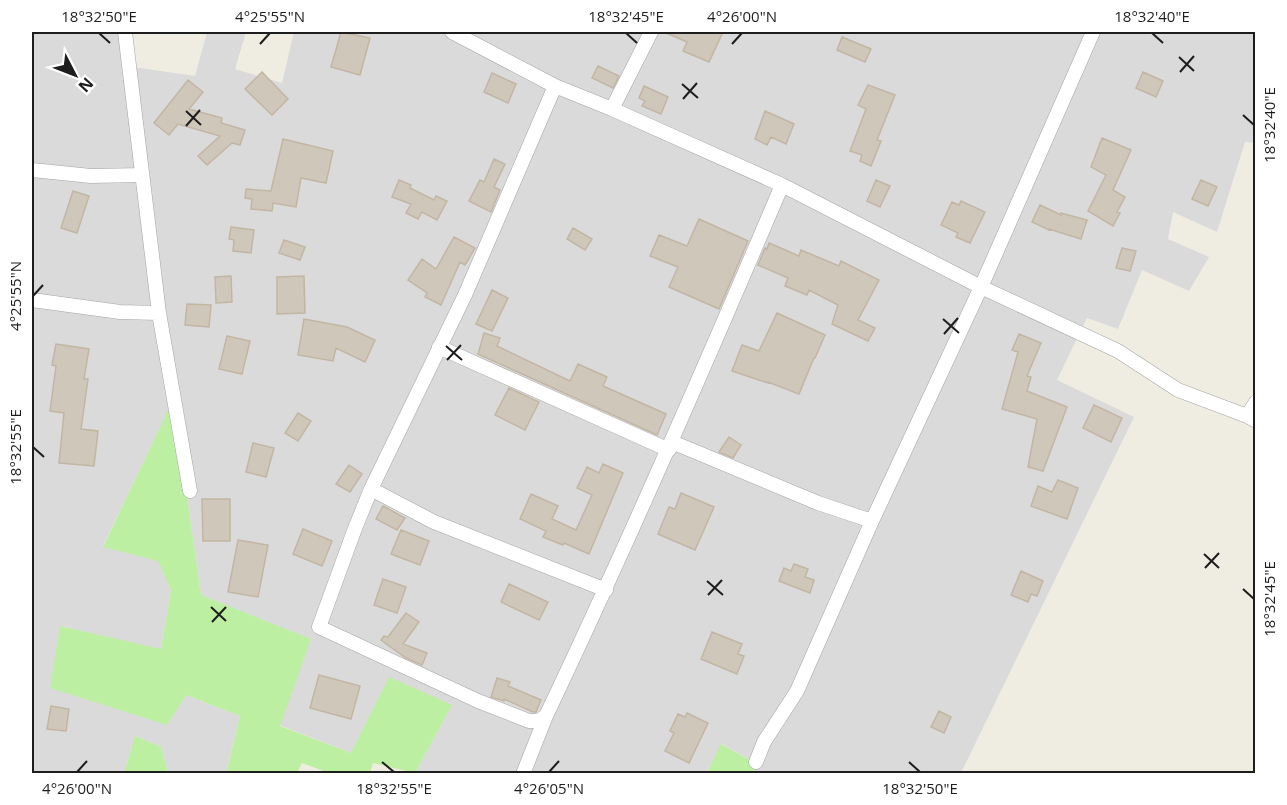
<svg xmlns="http://www.w3.org/2000/svg" width="1287" height="805" font-family="'Open Sans',sans-serif">
<rect width="100%" height="100%" fill="#efede2"/>
<path fill="#dbdada" d="M32 32H123L133 67 195 76 207 32H246L235 69 282 83 294 32H1255V143L1245 142 1217 232 1173 212 1168 239 1209 257 1189 291 1142 270 1118 329 1087 318 1057 380 1134 417 961 773H755L757 764 722 744 706 773H415L452 705 351 753 279 725 310 639 201 595 173 401 103 546 158 560 171 590 161 650 61 626 186 695 240 716 226 773H168L161 747 135 736 124 773H32Z"/>
<path fill="#bcefa2" d="M173 400 201 595 311 639 280 726 351 753 389 677 452 705 415 773 373 763 370 773H329L302 763 297 773 226 774 240 716 186 695 167 725 50 688 60 626 161 649 171 590 158 561 103 547Z
M135 736 161 747 168 773H124Z
M721 744 757 764 755 773 706 774Z"/>
<path fill="#d0c7bb" stroke="#c2b6a3" stroke-width="1.5" d="M341 32 370 38 360 75 331 67Z
M664 32H723L709 62 683 51 687 42Z
M842 37 871 49 865 62 837 50Z
M598 66 619 76 613 88 592 78Z
M262 72 288 99 272 115 245 89Z
M1143 72 1163 81 1156 97 1136 88Z
M492 73 516 84 508 103 484 92Z
M188 80 203 92 189 109 222 118 221 123 245 130 240 145 232 143 207 165 198 156 220 136 178 124 169 135 154 123Z
M868 85 895 95 877 140 881 141 871 166 860 161 862 155 850 151 866 109 858 105Z
M644 86 668 97 661 114 642 106 645 101 639 98Z
M765 111 794 124 786 144 771 137 767 145 755 139Z
M1102 138 1131 150 1113 190 1125 197 1117 212 1120 213 1113 226 1088 211 1106 175 1091 167Z
M283 139 333 151 326 183 301 178 296 207 273 203 272 211 251 209 252 199 245 198 246 189 271 191Z
M494 159 505 164 494 187 500 190 491 212 469 201 480 180 484 182Z
M399 180 411 185 410 188 434 200 436 196 447 201 437 220 422 212 418 219 406 213 411 204 392 197Z
M876 180 890 186 880 207 867 201Z
M1201 180 1217 187 1208 206 1192 199Z
M73 191 89 196 77 233 61 228Z
M961 201 985 212 970 243 956 237 958 233 941 225 952 202 959 205Z
M1040 205 1061 215V213L1087 220 1081 239 1049 229V230L1032 222Z
M699 219 748 241 719 309 669 287 678 267 650 256 659 235 687 246Z
M231 227 254 230 251 253 233 251 234 240 229 239Z
M573 228 592 239 585 250 567 239Z
M454 237 475 248 465 265 460 262 441 305 425 297 427 293 408 280 422 259 436 269Z
M284 240 305 247 300 260 279 253Z
M769 243 799 256 801 250 839 266 841 261 879 280 858 320 875 328 868 341 832 324 838 305 809 290 807 295 785 286 788 278 758 265 765 248 767 249Z
M1122 248 1136 251 1130 271 1116 268Z
M231 276 232 302 216 303 215 277Z
M304 276 305 313 277 314V277Z
M492 290 508 298 492 331 476 324Z
M187 304 211 305 209 327 185 325Z
M777 313 825 335 815 358H814L799 394 768 382V383L732 371 742 345 759 351Z
M304 319 347 327 375 340 365 362 336 348 333 361 298 355Z
M484 333 500 338 497 346 570 381 578 364 607 377 603 386 666 414 657 435 478 354Z
M1019 334 1041 343 1027 376 1031 377 1027 391 1067 407 1043 471 1028 467 1037 419 1002 409 1018 352 1012 350Z
M227 336 250 341 242 374 219 369Z
M56 344 89 349 84 379H88L81 429 98 431 94 466 59 463 64 413 50 411 56 366 52 365Z
M509 388 539 402 525 430 495 415Z
M1094 405 1122 418 1111 442 1083 428Z
M298 413 311 421 298 441 285 433Z
M729 437 741 445 733 458 719 452Z
M253 443 274 448 266 477 246 472Z
M603 464 623 473 589 554 564 543 563 545 543 537 546 531 520 519 531 494 558 506 552 519 576 530 592 495 577 488 587 467 599 473Z
M349 465 362 474 350 492 336 484Z
M1058 480 1078 488 1067 519 1031 506 1038 486 1052 492Z
M681 493 714 507 695 550 658 534 669 507 675 509Z
M202 499H230V541H203Z
M383 506 405 518 397 530 376 519Z
M303 529 332 541 322 566 293 554Z
M401 530 429 541 420 565 391 554Z
M238 540 268 545 258 597 228 592Z
M794 564 808 569 805 577 814 580 810 593 779 581 784 568 791 571Z
M1021 571 1043 581 1037 596 1031 594 1028 602 1011 595Z
M383 579 406 587 397 613 374 605Z
M509 584 548 602 539 620 501 602Z
M406 613 419 622 403 644 427 653 422 665 406 658 381 640 384 636 388 637Z
M712 632 742 644 738 654 744 656 737 674 701 659Z
M319 675 360 686 351 719 310 708Z
M497 678 510 682 508 686 541 700 536 712H533L504 699V701L491 697Z
M51 706 69 709 66 731 47 729Z
M939 711 951 717 944 733 931 727Z
M687 713 708 723 689 763 665 751 674 733 670 731 678 714 685 717Z"/>
<g fill="none" stroke-linecap="round" stroke-linejoin="round">
<defs>
<path id="street" d="M125 32 159 313 190 491
M452 32 555 86 612 109 782 185 981 287 1118 351 1178 390 1247 416 1256 421
M555 86 465 295 371 489 434 522 606 590
M612 109 651 32
M32 170 91 176 142 175
M32 300 120 312 159 313
M439 347 669 450
M1247 416 1256 402
M672 442 818 503 872 521
M371 489 354 531 319 627 478 701 529 721H538L546 716C629 541 706 364 782 185
M756 762 764 742 797 691 872 521 981 287 1093 32
M523 774 546 716"/>
</defs>
<use href="#street" stroke="#a4a4a4" stroke-width="15"/>
<use href="#street" stroke="#fff" stroke-width="14"/>
</g>
<path fill="none" stroke="#1d1d1d" stroke-width="2" d="M99 33 110 43M626 33 637 43M1152 33 1163 43M260 44 270 33M732 44 742 33M1179 57 1194 71M1180 72 1194 56M682 84 698 98M683 99 697 83M186 111 201 125M1243 115 1254 125M186 126 200 110M33 296 43 285M943 319 959 333M944 334 958 318M446 346 462 360M447 360 461 345M33 447 44 457M1204 554 1219 568M1205 568 1219 553M707 581 723 595M1243 589 1254 599M708 595 722 580M211 607 226 621M212 622 226 607M382 762 394 772M909 762 920 772M77 772 87 761M549 772 559 761"/>
<rect width="1287" height="805" fill="none" stroke="#ffffff" stroke-width="66"/>
<g transform="translate(75 75) rotate(132)" stroke="#ffffff" stroke-width="4.5" paint-order="stroke">
<path d="M0-4.5L10 22L0 15L-10 22Z" fill="#1d1d1d"/>
<text y="-9" font-size="16" font-weight="bold" text-anchor="middle" fill="#1d1d1d">N</text>
</g>
<rect x="33" y="33" width="1221" height="739" fill="none" stroke="#1d1d1d" stroke-width="2"/>
<g font-size="15" text-anchor="middle" fill="#1d1d1d">
<text x="99" y="22">18°32'50"E</text>
<text x="270" y="22">4°25'55"N</text>
<text x="626" y="22">18°32'45"E</text>
<text x="742" y="22">4°26'00"N</text>
<text x="1152" y="22">18°32'40"E</text>
<text transform="translate(1270 125) rotate(-90)" y="5">18°32'40"E</text>
<text transform="translate(16 296) rotate(-90)" y="5">4°25'55"N</text>
<text transform="translate(16 447) rotate(-90)" y="5">18°32'55"E</text>
<text transform="translate(1270 599) rotate(-90)" y="5">18°32'45"E</text>
<text x="77" y="794">4°26'00"N</text>
<text x="394" y="794">18°32'55"E</text>
<text x="549" y="794">4°26'05"N</text>
<text x="920" y="794">18°32'50"E</text>
</g>
</svg>
